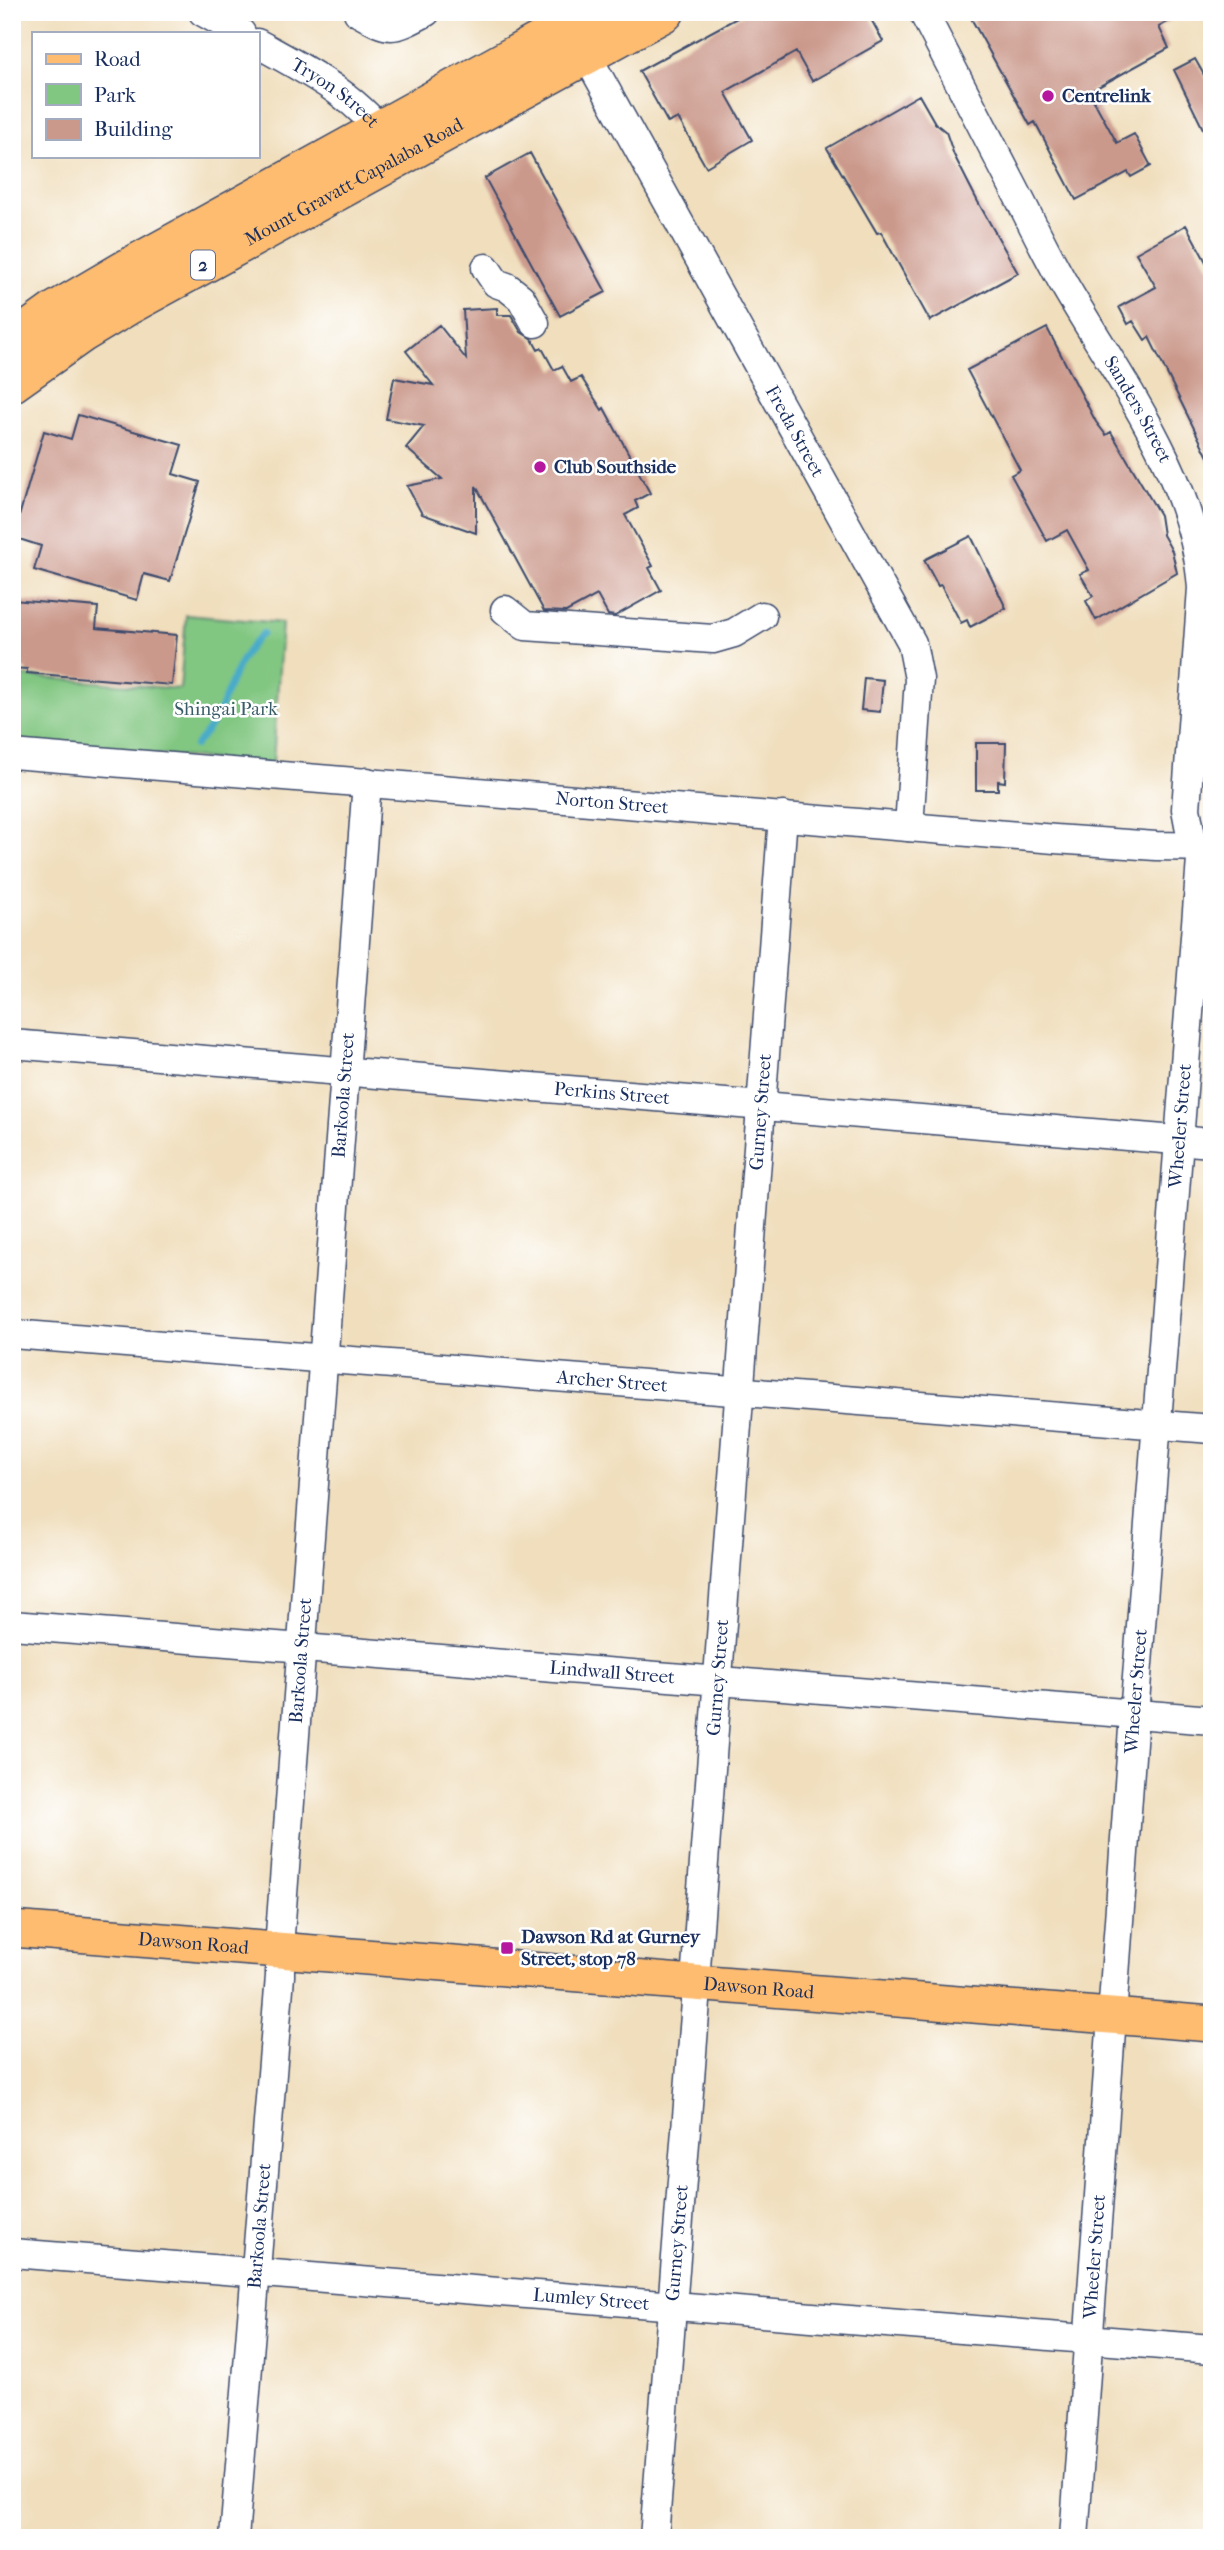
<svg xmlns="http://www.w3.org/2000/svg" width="1224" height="2550" font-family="'IM FELL French Canon',serif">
<rect width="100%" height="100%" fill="#fff"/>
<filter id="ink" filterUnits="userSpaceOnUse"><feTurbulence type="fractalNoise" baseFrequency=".0143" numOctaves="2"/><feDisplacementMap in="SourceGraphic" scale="14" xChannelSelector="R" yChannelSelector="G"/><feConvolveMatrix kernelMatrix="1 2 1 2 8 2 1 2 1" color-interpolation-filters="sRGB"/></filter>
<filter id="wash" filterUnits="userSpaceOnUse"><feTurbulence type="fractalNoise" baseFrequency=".00686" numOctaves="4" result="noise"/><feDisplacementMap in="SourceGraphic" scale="28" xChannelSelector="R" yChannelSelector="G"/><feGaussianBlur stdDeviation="1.57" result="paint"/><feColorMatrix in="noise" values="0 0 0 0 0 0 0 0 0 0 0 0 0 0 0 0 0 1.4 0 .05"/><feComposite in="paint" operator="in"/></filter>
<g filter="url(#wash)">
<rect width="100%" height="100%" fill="#f0debc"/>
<path fill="#81c681" stroke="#4e7a70" stroke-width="2" d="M186 615 282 623 273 764 12 743V675L180 689Z"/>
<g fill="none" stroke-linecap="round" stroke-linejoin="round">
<path stroke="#49abc9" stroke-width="6" d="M195 746C201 738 207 731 212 724 232 689 232 663 263 633"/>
</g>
<g id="blocks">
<path fill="#cb998b" d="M748 12H867L883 41 812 81 796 52 725 92 752 140 706 167 678 118 668 123 639 71Z
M985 12H1185L1159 27 1169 48 1089 92 1117 143 1134 134 1151 166 1131 177 1128 172 1076 200 1035 122 1030 125 972 20Z
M1195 59 1212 89V147L1174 70Z
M919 95 935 123 946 132 954 155 978 202 1018 273 930 321 881 232 877 233 827 148Z
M530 153 606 292 560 316 485 178Z
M1186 225 1212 273V465L1149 337 1145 340 1133 321 1128 324 1119 307 1156 287 1136 253Z
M497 308V315H511L521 332 532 339 538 350 542 348 554 370 562 366 571 382 581 377 602 410 604 408 650 493 635 501 638 508 625 515 653 566 649 568 661 590 615 616 608 615 597 595 566 612 544 611 476 486V533L422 514 407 486 442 479 406 448 424 426 386 419 394 378 433 385 406 351 439 325 466 359 463 310Z
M1047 328 1096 422 1106 435 1111 432 1160 515 1163 535 1172 551 1177 573 1096 620 1086 601 1093 596 1080 574 1089 570 1067 530 1047 541 1011 475 1020 470 967 370Z
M78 415 182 445 173 474 200 482 170 581 144 574 137 600 34 570 41 546 13 537 44 431 71 439Z
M971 536 1006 608 970 627 967 620 961 623 941 585 938 586 924 560Z
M12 600 98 607 96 628 177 635 172 685 27 673V669L12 668Z
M864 678 883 680 880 712 861 710Z
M976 743H1006L1005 782 998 781V790H976Z"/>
</g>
</g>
<g filter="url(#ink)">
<use href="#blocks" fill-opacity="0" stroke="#3b496c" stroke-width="2"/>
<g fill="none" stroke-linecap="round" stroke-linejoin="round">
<defs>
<g id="minor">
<path d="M203 12 241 33"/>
<path d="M358 12C391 31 392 30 426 12"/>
<path id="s1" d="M923 12C954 72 985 132 1016 192 1032 223 1047 255 1065 286 1119 379 1194 477 1202 588L1186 809 1193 846"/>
<path id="s2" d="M257 43C307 71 357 95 390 143"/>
<path id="s3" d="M587 56 912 643 919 679 909 827"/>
<path d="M486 268 496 283 507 287 521 298 535 323"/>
<path d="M505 610 525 626 713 639 734 633 762 616"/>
<path id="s4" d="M12 754 1055 839 1156 846 1212 847"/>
<path id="s5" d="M12 1044 1212 1143"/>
<path id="s6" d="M12 1334 1212 1429"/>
<path id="s7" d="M12 1625 1212 1720"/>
<path id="s8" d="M12 2253 1212 2349"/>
<path id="s9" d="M234 2538 280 1976V1934L367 782"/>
<path id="s10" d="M654 2538 696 2002V1968L783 816"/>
<path id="s11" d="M1074 2538 1134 1715 1202 847"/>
</g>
<g id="major">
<path id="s12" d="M12 1929 1212 2024"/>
</g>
<g id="highway">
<path d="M12 342 55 311 130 267 593 12"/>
<path id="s13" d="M12 383 81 334 129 305 665 12"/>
</g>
</defs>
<use href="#minor" stroke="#3b496c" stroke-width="31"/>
<use href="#major" stroke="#3b496c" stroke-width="38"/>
<use href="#highway" stroke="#3b496c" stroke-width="41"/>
<use href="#minor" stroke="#fff" stroke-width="28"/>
<use href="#major" stroke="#fdbc70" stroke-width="35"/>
<use href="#highway" stroke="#fdbc70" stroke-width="38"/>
</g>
</g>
<g fill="#b5179e" stroke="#fff" stroke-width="2.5">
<circle cx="1048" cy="96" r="7"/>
<circle cx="540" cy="467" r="7"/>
<rect x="500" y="1941" width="14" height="14" rx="3.5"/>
</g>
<g text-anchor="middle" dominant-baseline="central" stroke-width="5" stroke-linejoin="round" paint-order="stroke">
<rect fill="#fff" stroke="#5f6d8e" stroke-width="2" x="191" y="250.5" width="24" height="29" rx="5"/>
<g font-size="18" font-weight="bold" fill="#1b2f5e">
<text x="203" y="265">2</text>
</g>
<g font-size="19" fill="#1b2f5e" stroke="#fff">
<text stroke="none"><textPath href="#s2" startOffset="93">Tryon Street</textPath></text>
<text stroke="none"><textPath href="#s13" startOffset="397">Mount Gravatt-Capalaba Road</textPath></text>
<text stroke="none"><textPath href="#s1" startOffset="452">Sanders Street</textPath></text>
<text stroke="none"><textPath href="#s3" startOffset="429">Freda Street</textPath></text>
<text stroke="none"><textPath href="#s4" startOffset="602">Norton Street</textPath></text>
<text stroke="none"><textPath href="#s5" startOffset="602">Perkins Street</textPath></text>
<text stroke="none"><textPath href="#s9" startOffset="1447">Barkoola Street</textPath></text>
<text stroke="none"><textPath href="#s10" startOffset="1430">Gurney Street</textPath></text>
<text stroke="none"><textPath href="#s11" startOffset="1416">Wheeler Street</textPath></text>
<text stroke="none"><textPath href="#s6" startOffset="602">Archer Street</textPath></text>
<text stroke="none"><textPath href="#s9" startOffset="880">Barkoola Street</textPath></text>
<text stroke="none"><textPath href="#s7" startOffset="602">Lindwall Street</textPath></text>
<text stroke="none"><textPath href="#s10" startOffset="863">Gurney Street</textPath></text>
<text stroke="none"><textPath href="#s11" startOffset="849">Wheeler Street</textPath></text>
<text stroke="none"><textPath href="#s12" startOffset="182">Dawson Road</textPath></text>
<text stroke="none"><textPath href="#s12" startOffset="749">Dawson Road</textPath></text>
<text stroke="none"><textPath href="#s9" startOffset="313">Barkoola Street</textPath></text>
<text stroke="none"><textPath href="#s10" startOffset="296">Gurney Street</textPath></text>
<text stroke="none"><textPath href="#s11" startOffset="282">Wheeler Street</textPath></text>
<text stroke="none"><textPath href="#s8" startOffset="581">Lumley Street</textPath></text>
</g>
<g font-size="19" font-weight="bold" fill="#1b2f5e" stroke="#fff" text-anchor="start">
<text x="1062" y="96">Centrelink</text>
<text x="554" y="467">Club Southside</text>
<text x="521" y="1937">Dawson Rd at Gurney<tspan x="521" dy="22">Street, stop 78</tspan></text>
</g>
<g font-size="19" fill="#3a5c68" stroke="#fff">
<text x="226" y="709">Shingai Park</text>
</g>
</g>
<rect width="1224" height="2550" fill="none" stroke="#fff" stroke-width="42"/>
<rect x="32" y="32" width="228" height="126" fill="#ffffff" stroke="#a4acbf" stroke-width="2"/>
<rect x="46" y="54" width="35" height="10" fill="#fdbc70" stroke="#a4acbf" stroke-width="2"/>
<text x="94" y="66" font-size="21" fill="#1b2f5e">Road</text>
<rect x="46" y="84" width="35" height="21" fill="#81c681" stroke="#a4acbf" stroke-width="2"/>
<text x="94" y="102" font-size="21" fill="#1b2f5e">Park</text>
<rect x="46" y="119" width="35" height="21" fill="#cb998b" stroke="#a4acbf" stroke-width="2"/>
<text x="94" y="136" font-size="21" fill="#1b2f5e">Building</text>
</svg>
